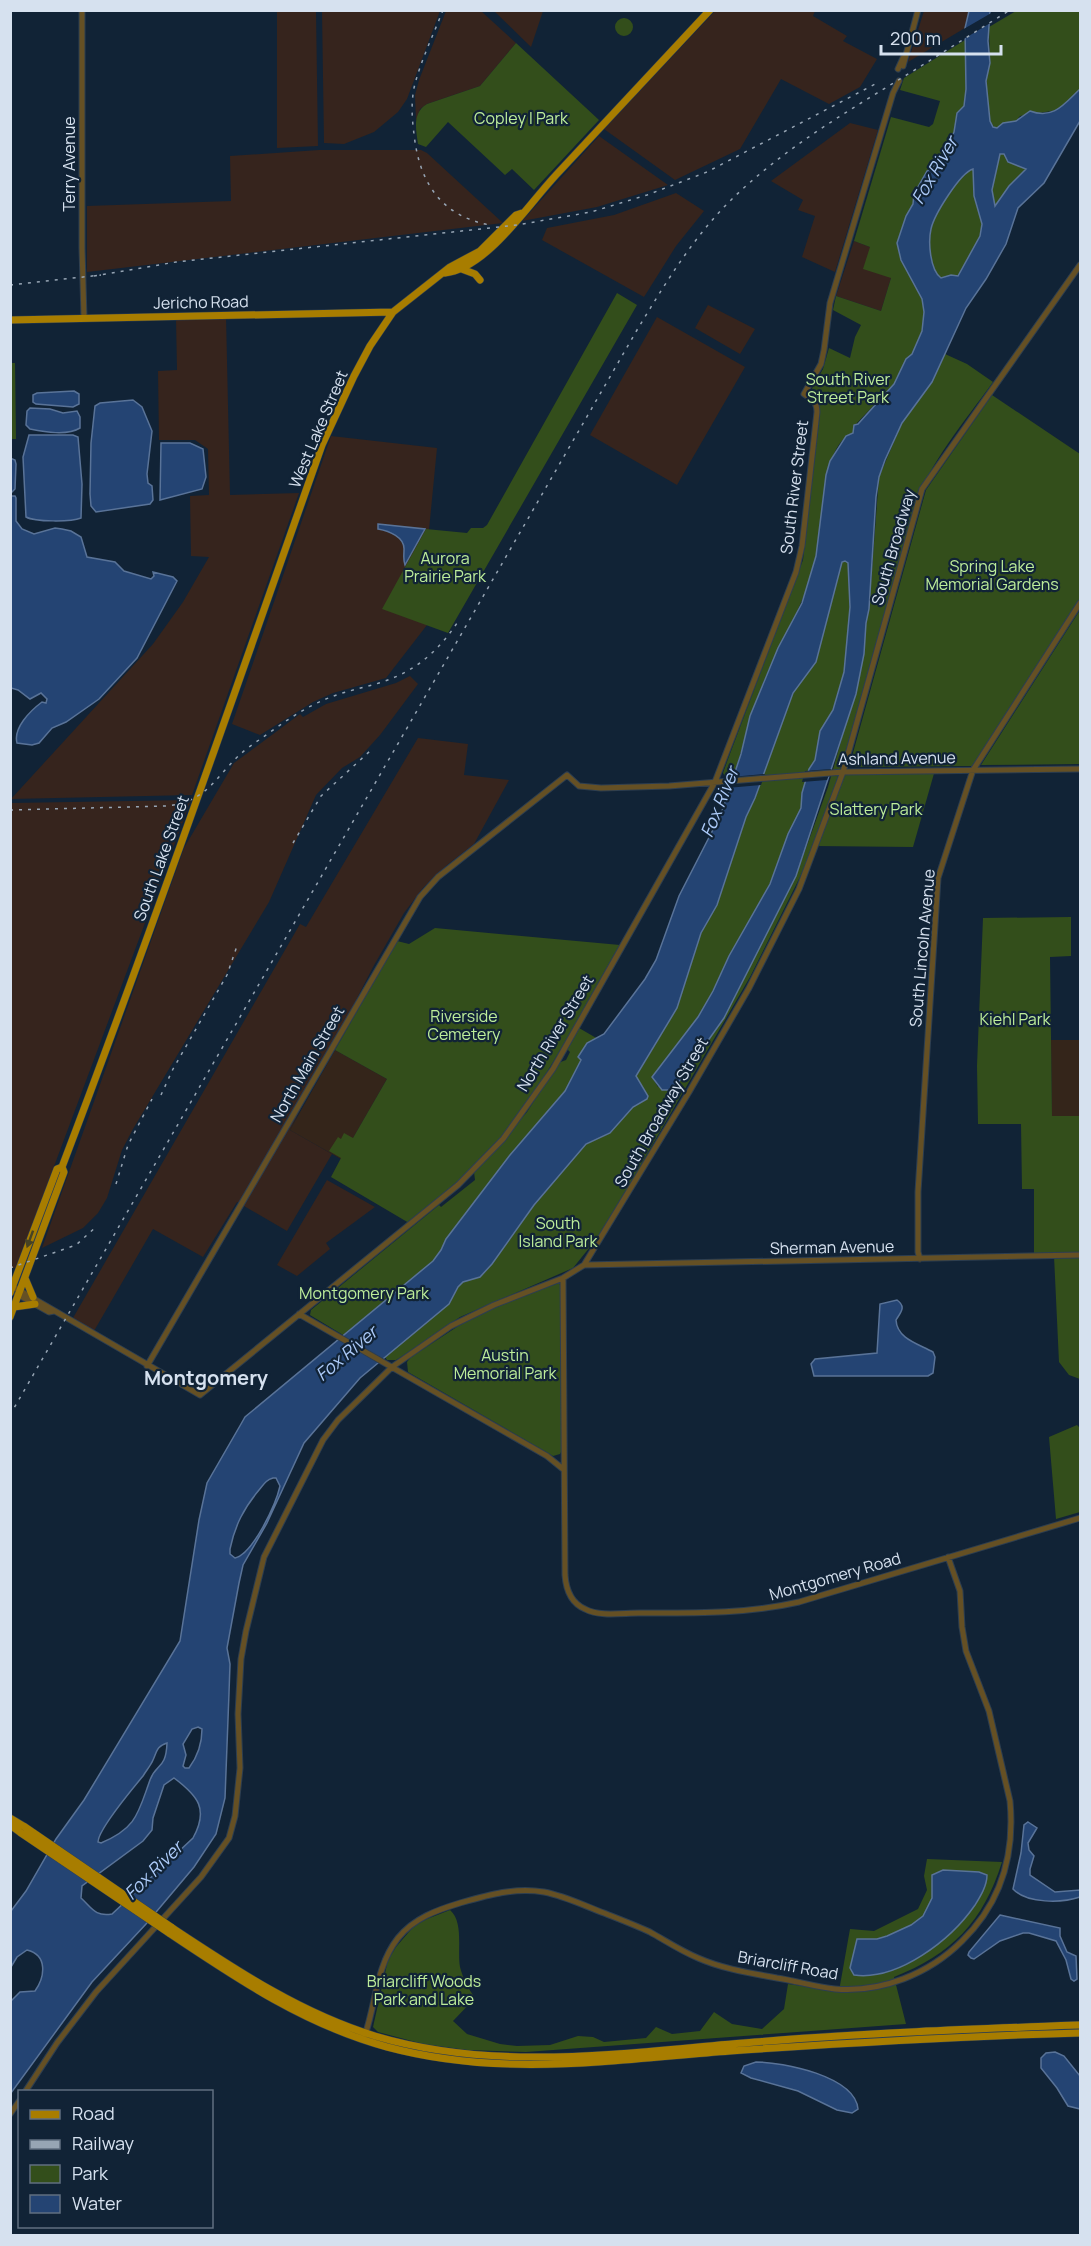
<svg xmlns="http://www.w3.org/2000/svg" width="1091" height="2246" font-family="Manrope,sans-serif">
<rect width="100%" height="100%" fill="#112336"/>
<path fill="#36241d" d="M277 11H316L318 146 277 148Z
M322 11H440L407 99 398 112 374 132 344 144 324 143Z
M446 11H481L516 43 480 86 427 104 420 109 416 121 415 95 419 80Z
M494 11H543L531 47Z
M715 11H815L813 16 847 36 843 41 877 59 860 87 829 104 781 79 740 149 675 180 604 129Z
M924 11H969L965 28 908 62Z
M850 123 878 130 835 272 802 257 815 216 798 210 803 200 771 181Z
M599 136 668 185 597 207 522 221Z
M319 150H421L427 153 503 223 87 272V206L231 201 230 156Z
M676 193 704 211 676 246 644 297 542 240 547 228 614 215Z
M854 241 870 247 891 278 881 311 836 296Z
M708 305 755 329 740 354 695 328Z
M226 316 230 495 299 493 192 795 11 799 153 644 183 602 209 557 191 556 190 496 209 495 208 449 195 440H159L158 371 177 370 176 319Z
M657 317 745 367 677 485 590 435Z
M331 436 437 448 429 530H426L427 625 386 678 333 693 313 702 260 735 232 724Z
M410 676 418 684 380 735 360 757 342 768 316 795 269 902 133 1129 122 1150 107 1198 98 1213 83 1228 42 1248 184 848 234 763 300 714 303 717 326 704 396 683Z
M418 738 468 744 464 775 509 780 474 844 446 866 423 888 404 913 373 967 290 1130 332 1154 287 1231 237 1202 203 1257 153 1229 94 1331 73 1318 300 924 306 927Z
M191 800 16 1268H11V803Z
M327 1180 375 1207 326 1243 330 1249 297 1276 277 1265Z"/>
<path fill="#34251a" d="M1051 1040H1080V1116L1052 1117Z
M335 1050 387 1079 341 1159 290 1130Z"/>
<path fill="#334e1b" d="M1016 11H1080V89L1058 110 1020 116 1016 121 1003 123 997 128 994 127 990 121 986 81 990 63 989 27Z
M615 27a9 9 0 1 1 18 0a9 9 0 1 1-18 0Z
M965 40 966 89 965 106 957 113 954 132 943 155 925 174 921 184 916 190 913 204 906 216 897 243 901 260 922 299 924 312 922 331 912 354 906 359 894 384 856 424 853 433C820 445 823 525 817 555 808 598 783 636 766 676 752 709 744 742 734 776L726 778 723 773 728 759 803 560 820 413C820 400 812 399 811 390L823 369 829 348 850 358 855 337 861 325 833 310 836 296 881 311 891 278 863 269 870 247 854 241 891 117 929 127 933 124 940 101 900 90 904 78Z
M516 43 599 120 534 190 512 169 505 175 448 122 426 147 418 144C416 129 412 113 427 104L480 86Z
M1000 154H1004L1009 162 1027 169 1010 186 1000 202 995 206 992 190Z
M973 169 974 196 982 224 980 236 958 276 941 278C930 270 928 242 931 229 934 216 960 173 973 169Z
M617 293 637 305 448 633 382 609 426 529 467 533 471 528H483L487 525Z
M945 354 967 364 993 382C962 425 927 465 911 516L856 719 830 801 804 869 750 977 625 1192 598 1237 573 1268 460 1317 401 1357 396 1360H387L385 1357 449 1304 458 1287 463 1282 480 1277 492 1264 534 1205 586 1144 610 1133 633 1107 647 1099 648 1096 636 1077 677 1008 701 933 717 905 746 817 755 798 793 693 816 662 842 562 845 561 848 562 850 607 844 672 833 710 820 731 815 760 809 769 803 793 801 808 788 834 770 884 729 956 713 991 698 1017 676 1048 652 1077 658 1087 724 1018 796 876 828 787 861 671 866 623 869 609 879 477 902 423 932 382Z
M10 363H15L16 439H11Z
M992 395 1080 454V599L973 766 856 767 852 765 851 760 926 490Z
M1080 610V764L981 765Z
M935 770 913 847 815 846 843 772Z
M1071 917V956L1050 957 1052 1116H1080V1253L1034 1254V1189H1022L1021 1124H978L977 1066 983 918Z
M435 928 620 945C583 1009 549 1077 503 1135 477 1168 440 1196 409 1223L331 1177 341 1158 329 1151 338 1137 341 1139 344 1133 353 1138 387 1079 335 1050 397 941 409 944Z
M579 1028 598 1039 587 1043C584 1049 580 1052 578 1057L581 1060 565 1091 510 1155 446 1239 441 1250 433 1261 343 1335 310 1315 311 1310 439 1205 441 1207 475 1180 474 1172 527 1112 558 1063 566 1060 570 1052 567 1049Z
M1054 1256H1080V1379L1069 1375 1059 1362Z
M559 1283 561 1287 562 1450 560 1454 553 1456 408 1372 407 1362 411 1357 469 1319 513 1299Z
M1077 1425 1080 1428V1512L1056 1519 1049 1437Z
M927 1859 1002 1862C983 1922 952 1954 894 1977L906 2024 526 2052 467 2050 423 2044 378 2032 373 2027 388 1960 396 1947 414 1926 427 1919 450 1910C464 1922 457 1950 460 1967 463 1979 468 1988 475 1998L453 2021 467 2034 500 2044 517 2046 550 2045 578 2036 593 2037 604 2042 646 2038 656 2027 672 2034 700 2031 714 2012 732 2024 762 2029 784 2009 788 1984 839 1991 850 1929 874 1931 918 1909 927 1890 924 1876Z
M1080 2028V2030L540 2063 456 2058 428 2053 499 2060 545 2061 809 2041Z"/>
<path fill="#244473" stroke="#597398" stroke-width="1.5" fill-rule="evenodd" d="M969 11H990L988 41 990 63 986 81 990 121 993 127 997 128 1003 123 1016 121 1030 111C1054 120 1065 103 1080 89V121L1044 183 1018 208 1006 244 986 279 966 308 932 382 902 423 885 460 879 477 876 497 869 609 866 623 864 654 856 694 796 876 724 1018 678 1083 669 1090H662L652 1077 698 1017 713 991 729 956 770 884 788 834 801 808 802 793 809 769 815 760 820 731 833 710 844 672 850 607 848 563 845 561 842 562 816 662 793 693 755 798 746 817 717 905 701 933 677 1008 636 1076 648 1096 647 1099 633 1107 610 1133 586 1144 534 1205 492 1264 480 1277 463 1282 458 1287 449 1304 360 1378 304 1443 267 1523 243 1565 239 1583 227 1648 230 1664 229 1693 225 1798 216 1834 194 1867 146 1924 92 1982 11 2093V2001L20 1992 35 1991C45 1977 48 1955 27 1950L17 1957 11 1967V1911L26 1891 56 1839 84 1800 180 1641 199 1520 207 1483 241 1424 245 1417 433 1261 441 1250 446 1239 510 1155 565 1091 581 1060 578 1057 587 1043 604 1034 645 979 656 960 679 896 721 814 741 754 750 716 778 648 802 603 816 556 826 475 830 461 846 436 853 433 854 425 858 424 894 384 906 359 912 354 922 331 924 312 922 299 901 260 897 243 906 216 913 204 914 194 927 171 931 169 943 155 954 132 957 113 964 106 966 89 965 28ZM1000 154H1004L1008 162 1026 169 1009 186 995 206 992 190ZM973 169 974 196 982 224 980 236 958 276 951 275 941 278C930 270 928 242 931 229 934 215 960 173 973 169ZM273 1478H276L280 1486C276 1504 253 1554 235 1558L230 1554V1549C235 1525 244 1508 259 1490 264 1484 266 1480 273 1478ZM198 1727 202 1729C202 1744 198 1756 189 1768H185L183 1766 186 1755 183 1744 192 1729ZM167 1743C166 1770 156 1763 150 1780 138 1813 137 1828 101 1843L98 1842C98 1830 133 1788 143 1776 146 1771 151 1765 153 1760 157 1751 157 1746 167 1743ZM174 1778C198 1796 209 1809 193 1838L112 1914C95 1917 92 1908 81 1898L82 1886 143 1841 152 1830 153 1818 164 1785Z
M74 391 79 394V404L73 407 36 404 33 402V395L37 393Z
M133 400 142 407 152 431 147 474 148 483 152 486 153 500 150 504 96 512 91 506 90 494 91 443 95 406 100 403Z
M30 408 50 409 63 413 77 411 80 417V428C67 436 45 432 30 429L26 425 27 411Z
M29 435H73L78 437 82 484 81 518C71 522 35 522 26 517L23 457Z
M161 443H190L203 449 206 477 202 489 160 500Z
M10 458 15 460 16 464 15 489 11 493Z
M10 496H15L16 498V521L22 529 34 534 55 528 62 529 71 531 81 537 87 557 115 562 124 571 151 579 154 576 153 572 173 577 177 581 137 658 99 699 66 722 52 728 39 743 32 745 17 743C13 728 30 711 42 702L46 703 47 699 41 693 30 699 18 690 11 688Z
M378 524 425 529 405 565C403 559 404 556 404 550 405 537 389 531 378 529Z
M897 1300C907 1307 900 1313 896 1320 897 1339 919 1344 933 1352L935 1357 933 1373 928 1376H814L811 1364 815 1359 877 1353 880 1304Z
M1028 1822 1037 1828 1028 1843 1029 1850 1034 1856 1030 1869V1875L1055 1892 1080 1890V1897C1062 1903 1027 1904 1013 1889L1021 1853 1024 1825Z
M943 1870 979 1872 987 1875C987 1886 980 1897 975 1905 951 1940 898 1981 854 1975L850 1968 857 1939H877L887 1936 911 1925 923 1916 932 1898V1875Z
M1000 1915 1060 1928V1936L1067 1952 1076 1956 1077 1979 1074 1981 1071 1979 1066 1960 1056 1941 1029 1933H1023L1000 1941 974 1959 971 1958 968 1955 969 1952Z
M1055 2052 1064 2056 1080 2076V2109L1068 2106 1057 2088 1041 2068V2058L1046 2053Z
M756 2062C783 2062 855 2076 858 2109L852 2113 837 2110 798 2091 751 2078 741 2073 744 2066Z"/>
<path fill="#112336" d="M993 12 992 22 962 40V30Z
M831 769 827 780 802 782 805 771Z
M765 774 761 785 727 788 731 777Z"/>
<g fill="none" stroke-linecap="round" stroke-linejoin="round">
<defs>
<path id="minor" d="M82 10V248L84 318
M903 66 918 10
M898 69 903 58
M920 1259 918 1252V1192L938 878 973 770 1080 603
M584 1265 1080 1255
M563 1278 565 1575C566 1589 571 1603 585 1609 600 1617 622 1613 639 1613 693 1613 747 1614 799 1602L1080 1518
M10 1285 200 1395 458 1185 503 1139 553 1069 715 782 796 572 802 546 817 412C817 402 812 399 804 394L821 364 824 350 830 303 893 93 899 81
M17 1294 49 1312 54 1311
M299 1314 547 1456 563 1469
M147 1366 420 897 438 877 567 775 579 786 601 788 669 786 843 772 1080 769
M365 2035C376 2003 376 1966 398 1938 414 1918 437 1910 460 1903 488 1895 515 1887 544 1892 565 1896 585 1906 604 1913 619 1919 635 1925 650 1932 666 1941 681 1951 698 1958 723 1969 750 1973 777 1978 796 1981 816 1987 835 1989 881 1993 929 1974 962 1941 1001 1903 1015 1855 1010 1801L989 1711 966 1651 962 1627 960 1591 948 1557
M25 2092 57 2043 96 1992 201 1877 229 1838 235 1816 240 1768 238 1714 241 1659 246 1631 264 1557 323 1440 338 1420 392 1367 451 1326 494 1305 563 1278 584 1265 689 1092 749 988 799 889 843 772 922 489 1080 265
M10 2114 20 2100"/>
<path id="major" d="M459 268 475 274 480 280
M445 273C462 271 480 258 492 247 516 225 534 199 556 175 607 120 658 65 710 10
M10 320 393 312
M25 1278 33 1297
M10 1293 57 1169 62 1167C153 928 237 686 322 445L354 376 370 346 393 312 450 267 480 251 516 215 522 213
M14 1307 35 1304
M10 1317 64 1172 62 1167
M10 1818 25 1827
M10 1825 21 1833
M171 1927C236 1970 300 2013 375 2036 500 2073 627 2052 755 2042 863 2033 972 2029 1080 2025
M169 1933C239 1980 306 2025 387 2047 503 2078 613 2060 730 2051 847 2043 964 2036 1080 2033"/>
</defs>
<use href="#minor" stroke="#2d3e50" stroke-width="7"/>
<use href="#major" stroke="#2d3e50" stroke-width="8"/>
<use href="#minor" stroke="#655024" stroke-width="5"/>
<use href="#major" stroke="#a87d00" stroke-width="7"/>
<path stroke="#97a5b4" stroke-width="1.5" stroke-dasharray="3 6" stroke-linecap="butt" d="M443 10C433 36 420 62 414 88 411 104 412 119 414 134 419 181 440 216 490 225
M94 276 176 262 517 225 591 212 647 195 707 172 879 82
M10 285 101 275
M10 810 166 806C211 802 217 771 249 747 275 729 301 708 331 697 346 691 363 688 379 683 415 672 439 651 459 620
M293 843 321 796 370 751
M161 1095 173 1069 227 975 238 943
M116 1184 128 1145 152 1099
M10 1268 76 1245 97 1226
M10 1415 637 330C663 287 689 244 724 207 771 159 825 125 882 90 925 64 967 37 1010 10"/>
<defs>
<path id="major-bridge" d="M25 1827 171 1927
M21 1833 169 1933"/>
</defs>
<use href="#major-bridge" stroke="#2d3e50" stroke-width="8" stroke-linecap="butt"/>
<use href="#major-bridge" stroke="#a87d00" stroke-width="7"/>
</g>
<defs><path id="oneway-solid" d="M-6-.8H1V-3.2L6.5 0L1 3.2V.8H-6Z" transform="scale(1.5)"/></defs>
<use fill="#464223" href="#oneway-solid" transform="translate(30 1239) rotate(110)"/>
<g text-anchor="middle" dominant-baseline="central" stroke-width="4.5" stroke-linejoin="round" paint-order="stroke">
<g font-size="16" fill="#bded9a" stroke="#112336">
<text x="521" y="118">Copley I Park</text>
<text x="848" y="379">South River<tspan x="848" dy="18">Street Park</tspan></text>
<text x="445" y="558">Aurora<tspan x="445" dy="18">Prairie Park</tspan></text>
<text x="992" y="566">Spring Lake<tspan x="992" dy="18">Memorial Gardens</tspan></text>
<text x="876" y="809">Slattery Park</text>
<text x="464" y="1016">Riverside<tspan x="464" dy="18">Cemetery</tspan></text>
<text x="1015" y="1019">Kiehl Park</text>
<text x="558" y="1223">South<tspan x="558" dy="18">Island Park</tspan></text>
<text x="364" y="1293">Montgomery Park</text>
<text x="505" y="1355">Austin<tspan x="505" dy="18">Memorial Park</tspan></text>
<text x="424" y="1981">Briarcliff Woods<tspan x="424" dy="18">Park and Lake</tspan></text>
</g>
<g font-size="16" fill="#d6e1ef" stroke="#112336">
<text transform="translate(69 164) rotate(-90)">Terry Avenue</text>
<text transform="translate(201 302) rotate(-1)">Jericho Road</text>
<text transform="translate(318 429) rotate(-67)">West Lake Street</text>
<text transform="translate(794 487) rotate(-83)">South River Street</text>
<text transform="translate(893 547) rotate(-74)">South Broadway</text>
<text transform="translate(897 758) rotate(-1)">Ashland Avenue</text>
<text transform="translate(161 858) rotate(-70)">South Lake Street</text>
<text transform="translate(922 948) rotate(-85)">South Lincoln Avenue</text>
<text transform="translate(555 1033) rotate(-59)">North River Street</text>
<text transform="translate(307 1064) rotate(-60)">North Main Street</text>
<text transform="translate(661 1112) rotate(-60)">South Broadway Street</text>
<text transform="translate(832 1247) rotate(-1)">Sherman Avenue</text>
<text transform="translate(835 1576) rotate(-16)">Montgomery Road</text>
<text transform="translate(788 1965) rotate(10)">Briarcliff Road</text>
</g>
<g font-size="18" font-style="italic" fill="#accaf8" stroke="#112336">
<text transform="translate(934 170) rotate(-60)">Fox River</text>
<text transform="translate(719 802) rotate(-68)">Fox River</text>
<text transform="translate(346 1353) rotate(-40)">Fox River</text>
<text transform="translate(153 1870) rotate(-45)">Fox River</text>
</g>
<g font-size="20" font-weight="bold" fill="#d6e1ef" stroke="#112336">
<text x="206" y="1377">Montgomery</text>
</g>
</g>
<rect width="1091" height="2246" fill="none" stroke="#d6e1ef" stroke-width="24"/>
<rect x="18" y="2090" width="195" height="138" fill="#112336" stroke="#606f80" stroke-width="1.5"/>
<rect x="30" y="2110" width="30" height="9" fill="#a87d00" stroke="#606f80" stroke-width="1.5"/>
<text x="72" y="2120" font-size="18" fill="#d6e1ef">Road</text>
<rect x="30" y="2140" width="30" height="9" fill="#97a5b4" stroke="#606f80" stroke-width="1.5"/>
<text x="72" y="2150" font-size="18" fill="#d6e1ef">Railway</text>
<rect x="30" y="2165" width="30" height="18" fill="#334e1b" stroke="#606f80" stroke-width="1.5"/>
<text x="72" y="2180" font-size="18" fill="#d6e1ef">Park</text>
<rect x="30" y="2195" width="30" height="18" fill="#244473" stroke="#606f80" stroke-width="1.5"/>
<text x="72" y="2210" font-size="18" fill="#d6e1ef">Water</text>
<path d="M881 45v9h120v-9" fill="none" stroke="#d6e1ef" stroke-width="3"/>
<text x="890" y="45" font-size="18" fill="#d6e1ef" stroke="#112336" stroke-width="4.5" paint-order="stroke">200 m</text>
</svg>
